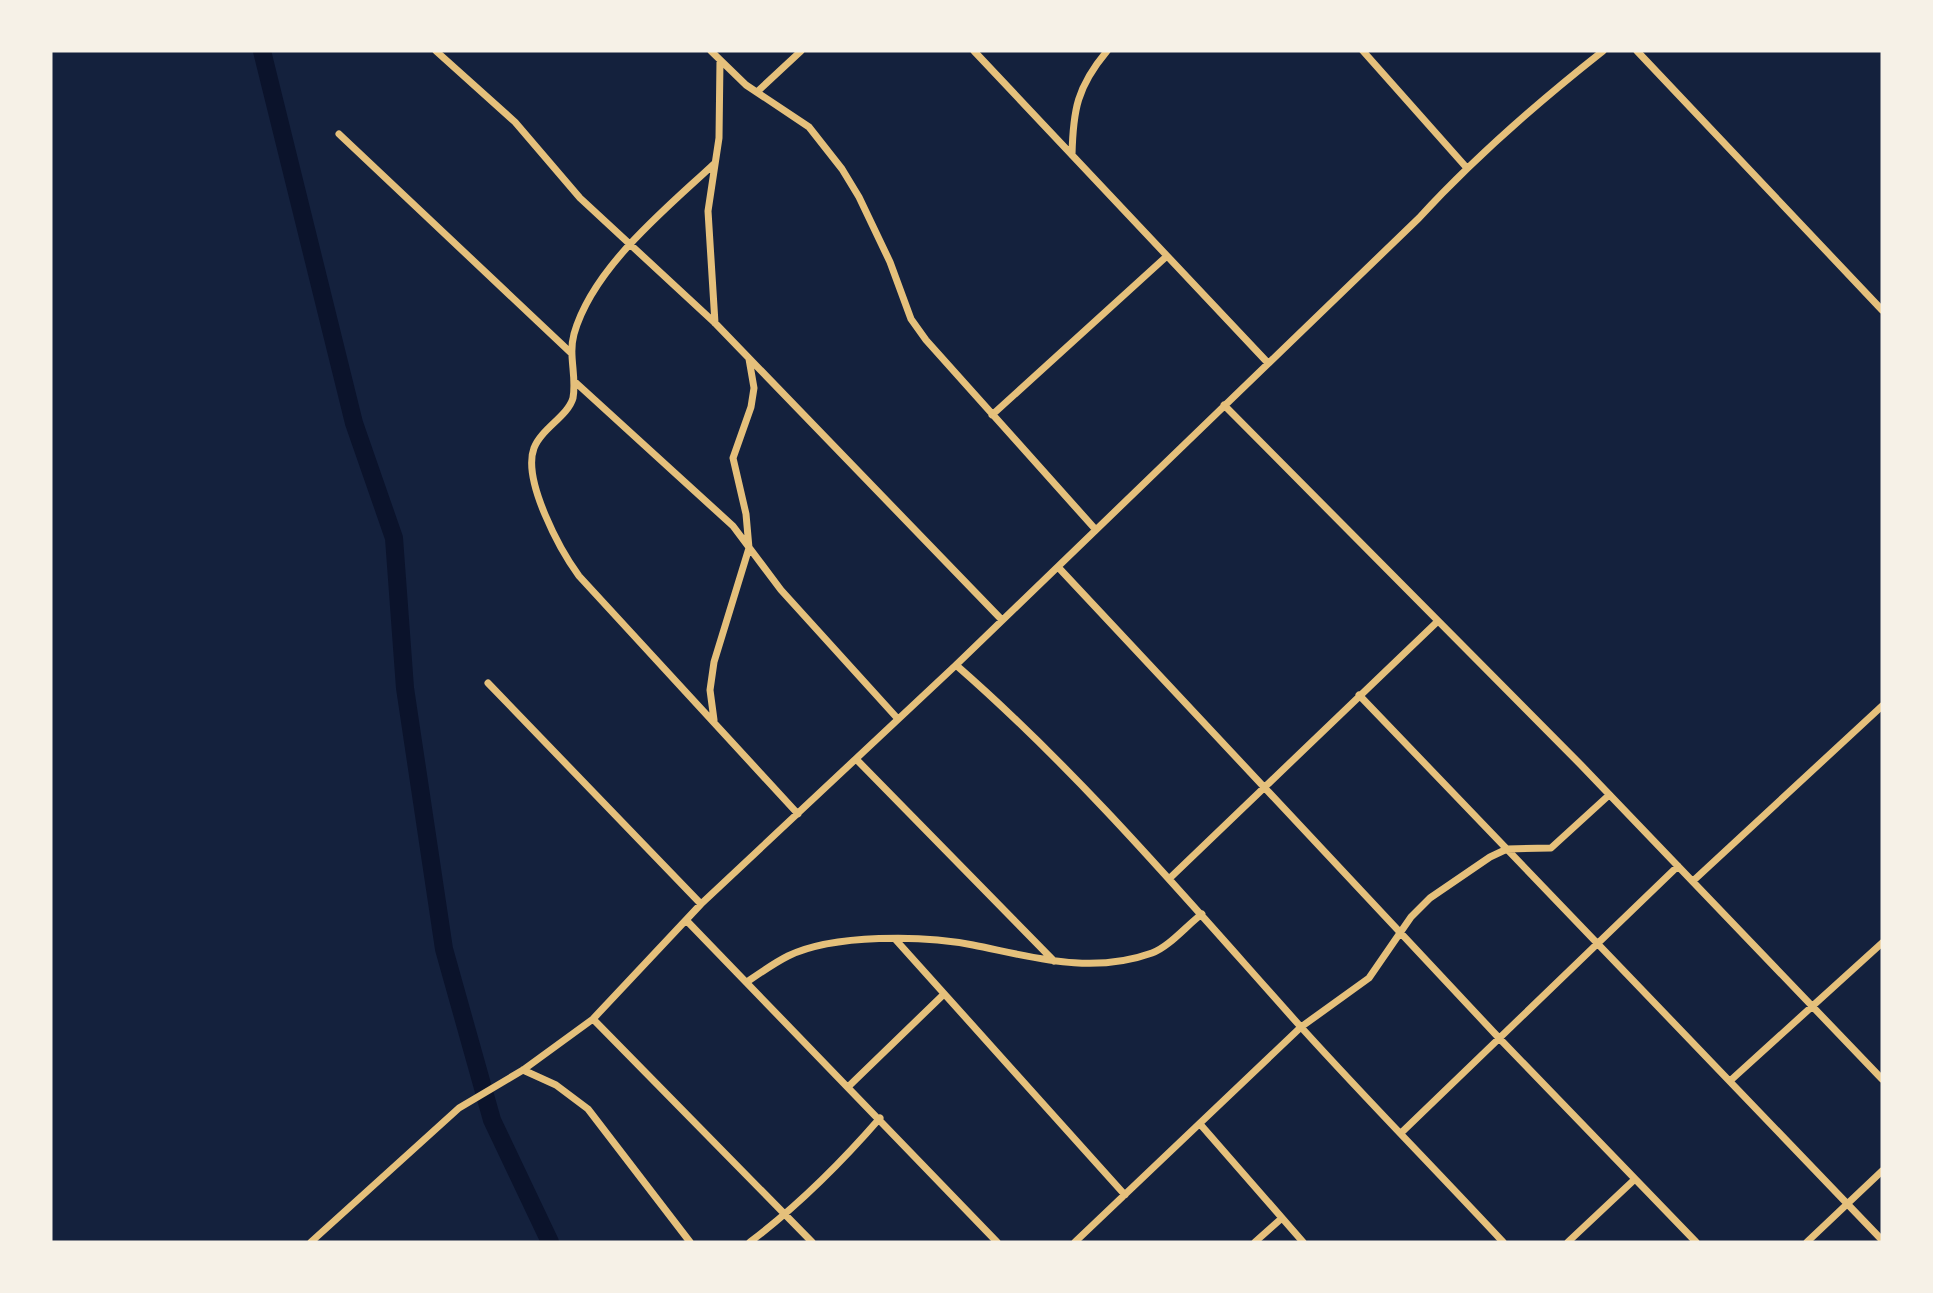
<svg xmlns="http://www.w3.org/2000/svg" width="1933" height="1293" font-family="Manrope,sans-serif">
<rect width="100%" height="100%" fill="#14213d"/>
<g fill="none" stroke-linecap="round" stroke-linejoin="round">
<path stroke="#0b132b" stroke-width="18" d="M262 51 354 423 394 538 405 688 444 949 492 1120 550 1242"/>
<path stroke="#e5c07b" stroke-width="7" d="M436 51 515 122 580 198 715 323 1002 620
M711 51 746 85 809 127 842 169 859 197 890 262 911 319 926 340 1096 530
M974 51 1268 363
M1363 51 1466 167
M1637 51 1882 310
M757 92 801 51
M339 134 570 352
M1072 155C1073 110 1077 87 1107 51
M715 163C666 209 593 267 574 334 568 356 577 376 573 398 568 416 541 429 534 448 522 480 560 550 579 576L798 814
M715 323 708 211 719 138 720 60
M574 381 733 526 781 590 898 719
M1224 405 1581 765 1882 1079
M992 415 1167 256
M1058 567 1499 1038 1696 1242
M956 665C1082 775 1189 902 1300 1026 1366 1099 1436 1170 1503 1242
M488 683 701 904
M1359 695 1882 1240
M714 720 710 690 714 662 749 548 746 514 733 458 751 407 754 388 749 359
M856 759 1054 961
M1171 877 1438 621
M1693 881 1882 706
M686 920 997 1242
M895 939 1125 1195
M747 982C760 973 774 963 788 956 833 934 924 935 973 945 1033 957 1091 975 1152 953 1169 947 1187 925 1202 914
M593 1019 812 1242
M523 1070 556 1085 588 1109 690 1242
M1731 1080 1882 943
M849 1086 944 994
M1200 1124 1303 1242
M1401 1133 1678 866
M311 1242 459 1108 523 1070 593 1019 701 904 956 665 1419 218C1476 156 1537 103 1603 51
M750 1242C799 1205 840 1164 880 1118
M1075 1242 1301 1027 1369 978 1411 917 1430 898 1490 857 1507 849 1551 848 1608 796
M1255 1242 1282 1218
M1568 1242 1635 1179
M1807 1242 1882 1171"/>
</g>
<rect width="1933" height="1293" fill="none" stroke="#f6f1e7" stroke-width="105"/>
</svg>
